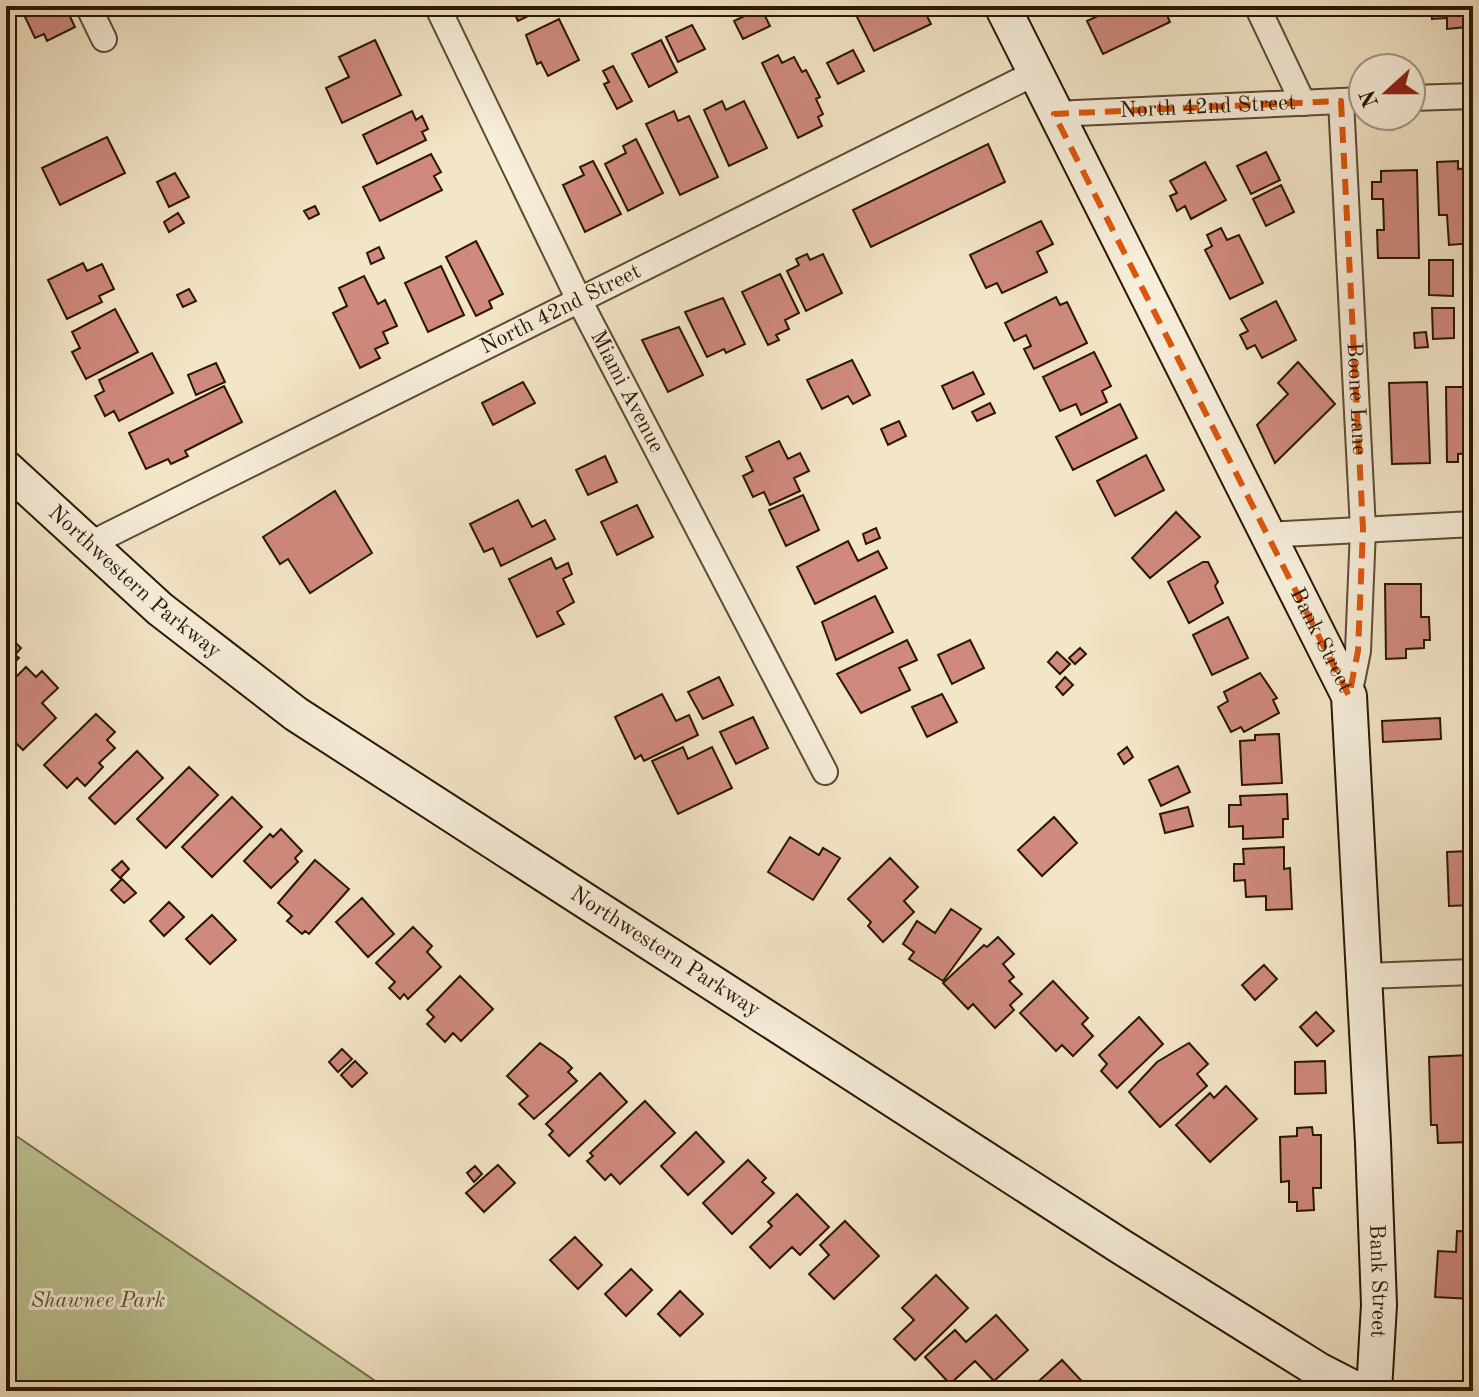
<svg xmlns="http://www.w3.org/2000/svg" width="1479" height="1397" font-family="'Old Standard TT',serif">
<rect width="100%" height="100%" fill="#f3e5c7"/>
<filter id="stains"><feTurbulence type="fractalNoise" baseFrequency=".0025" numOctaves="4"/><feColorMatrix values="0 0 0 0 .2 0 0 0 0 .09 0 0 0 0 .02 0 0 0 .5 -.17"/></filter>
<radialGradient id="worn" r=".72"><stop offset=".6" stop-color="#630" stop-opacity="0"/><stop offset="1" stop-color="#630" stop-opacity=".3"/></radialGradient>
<path fill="#bdc494" stroke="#746d4a" stroke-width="2" d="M6 1129 390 1391H6Z"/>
<path fill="#cf897e" stroke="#2a1600" stroke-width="2" d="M49 6H65L75 27 47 41 44 34 35 38 25 17Z
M511 6H549L518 21Z
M869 6H922L931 24 874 51 855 13Z
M1119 6H1163L1170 22 1103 54 1087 21Z
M1431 6H1466L1467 27 1447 29V18L1432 19Z
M761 8 770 26 743 39 734 21Z
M559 19 579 60 548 76 541 62 537 64 526 35Z
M692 25 705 49 678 62 666 37Z
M375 40 401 95 342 123 326 88 349 77 339 57Z
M661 40 677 72 649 87 632 54Z
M853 50 864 71 838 84 827 63Z
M778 55 782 63 794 57 802 72 806 70 820 97 816 99 823 114 818 117 822 126 798 138 762 63Z
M613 66 632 101 617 109 604 84 609 82 603 71Z
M722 101 726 110 744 101 767 148 729 166 704 110Z
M412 111 416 120 422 116 428 129 422 132 426 140 377 164 363 135Z
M674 111 678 121 689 116 718 177 680 195 646 124Z
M107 137 125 173 60 205 42 168Z
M636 139 663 193 628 211 605 164 626 153 623 146Z
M988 144 1005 182 871 247 853 210Z
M1266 152 1280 180 1251 194 1237 166Z
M431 154 441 172 434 176 442 190 380 221 363 187Z
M593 161 621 214 585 232 563 185 584 175 580 167Z
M1458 161V169L1472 168 1473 243 1449 245 1447 215H1439L1437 162Z
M1205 162 1226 200 1191 219 1185 206 1177 211 1170 196 1177 193 1170 181Z
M1417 170 1419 258H1378L1377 230H1384L1383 199H1372V182H1381V171Z
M175 173 189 197 169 207 157 182Z
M1281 185 1294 212 1266 226 1253 199Z
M315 206 319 214 309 219 304 211Z
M178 213 184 223 169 232 164 222Z
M1041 221 1053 244 1037 252 1047 272 1002 293 997 283 986 288 970 255Z
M1221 228 1227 240 1239 235 1263 283 1230 299 1205 250 1212 246 1207 235Z
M476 241 503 294 489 301 492 308 476 316 446 257Z
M379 247 384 258 371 264 367 253Z
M807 254 810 260 823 254 842 293 806 311 787 271 799 265 796 259Z
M1429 260H1453V296L1429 295Z
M83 263 87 271 102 264 114 289 99 296 102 302 67 319 48 280Z
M441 266 464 315 428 332 405 283Z
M780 274 799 313 785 320 789 329 776 335 779 340 768 345 742 292Z
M364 276 378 304 385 300 397 326 383 332 388 343 375 349 380 358 360 368 333 313 347 306 339 288Z
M189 289 196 301 183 307 177 295Z
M1056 297 1060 305 1067 302 1087 343 1034 369 1024 349 1031 346 1026 335 1014 341 1005 323Z
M723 298 745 344 726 353 724 349 707 357 685 312Z
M1276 301 1296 340 1262 358 1255 345 1247 349 1240 335 1248 331 1241 319Z
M1432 308H1454V338L1433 339Z
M115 309 138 352 86 379 72 352 80 348 72 332Z
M679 327 703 375 668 392 642 340Z
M1426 332 1428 347 1415 348 1414 333Z
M1094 352 1111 386 1102 391 1107 402 1081 415 1076 404 1060 411 1043 377Z
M152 353 173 393 119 421 114 411 105 416 95 396 104 391 99 380Z
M852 360 870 395 853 404 848 396 822 409 807 380Z
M1298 362 1335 404 1275 463 1257 425 1288 394 1278 383Z
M216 363 225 382 196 395 188 375Z
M973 372 984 394 953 409 942 386Z
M523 382 535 403 493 425 482 403Z
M1427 382 1430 463 1392 464 1389 383Z
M224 386 242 422 185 451 188 456 171 464 168 459 146 469 129 433Z
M1446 387H1468L1469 397H1473V453L1458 454V462H1447Z
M990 403 995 413 977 421 972 412Z
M1120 404 1137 438 1073 470 1056 437Z
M899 421 906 436 888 445 881 429Z
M779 441 788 459 800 453 809 471 794 478 800 491 770 505 764 492 753 497 743 476 753 471 746 457Z
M1146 455 1164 490 1115 516 1097 481Z
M605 456 617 482 588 495 576 470Z
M335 491 372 553 310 593 288 559 280 564 263 537Z
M803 495 819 530 786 546 769 510Z
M518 500 532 527 545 520 555 539 501 566 493 548 484 552 470 524Z
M637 505 653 537 617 555 601 522Z
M1176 512 1200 537 1150 578 1132 558Z
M876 528 880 538 866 544 863 534Z
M848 541 858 561 878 551 887 568 815 604 797 567Z
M551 558 556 569 568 563 572 574 563 579 574 602 557 612 564 624 537 637 509 579Z
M1203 562H1208L1218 582 1215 586 1223 603 1189 623 1168 582Z
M1385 584H1421V617H1429L1430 640H1424V648L1406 649V658L1386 659Z
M875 596 893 632 836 660 822 622Z
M1228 617 1248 658 1212 675 1193 635Z
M6 633 21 648 15 655 19 658 6 672Z
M907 640 917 660 899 668 910 690 861 713 837 674Z
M970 640 984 668 952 684 938 655Z
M1080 648 1086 654 1075 664 1069 658Z
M1057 652 1070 664 1060 674 1048 662Z
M26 667 36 677 42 671 58 688 42 703 56 718 23 750 9 736 6 740V687Z
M1260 673 1277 698 1273 700 1279 713 1244 732 1241 727 1231 732 1218 707 1228 701 1224 692Z
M719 677 733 705 703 719 688 692Z
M1065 677 1073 685 1063 695 1056 687Z
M662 694 676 721 689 715 698 735 644 761 641 755 635 759 615 717Z
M942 694 957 722 927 737 912 707Z
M96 714 115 732 107 740 115 748 99 763 103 767 85 786 77 778 67 788 44 765Z
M753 717 768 748 736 764 720 732Z
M1440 718 1441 739 1383 742 1382 721Z
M1279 734 1282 783 1242 785 1240 741 1255 740V735Z
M683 747 688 759 712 747 732 788 678 814 652 761Z
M1127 747 1133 757 1124 764 1118 754Z
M137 751 163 778 115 824 89 798Z
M1178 766 1190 792 1161 806 1149 780Z
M189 767 218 795 166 848 137 819Z
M1287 794 1288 819H1283V837L1243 839V826L1229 827V805H1241L1240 796Z
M232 797 262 827 212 877 182 847Z
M1188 807 1193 826 1165 833 1160 814Z
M1054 817 1077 843 1042 876 1018 850Z
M281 829 302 851 295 858 298 862 271 888 244 861 270 834 273 837Z
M790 837 819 855 823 848 840 858 813 900 768 872Z
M1469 840H1473V905L1449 906 1447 852 1470 851Z
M1284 847V869L1290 868 1292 909 1266 910V896L1246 897 1245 880 1234 881V864H1244L1243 849Z
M890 858 918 887 904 901 914 912 883 942 868 926 871 922 848 899Z
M315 860 349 889 309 934 305 931 302 934 287 921 292 916 278 903Z
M122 861 129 869 120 878 112 870Z
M122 879 136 893 124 903 111 890Z
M362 898 394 934 368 957 336 922Z
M169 902 184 917 164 936 150 921Z
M951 909 981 929 943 981 909 959 914 952 903 944 917 921 935 933Z
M212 915 236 940 210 964 186 939Z
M413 927 432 946 427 952 441 967 408 999 404 994 400 999 389 988 395 982 376 963Z
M998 937 1014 954 1003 964 1014 977 1009 981 1022 994 1010 1005 1014 1010 995 1028 973 1004 968 1009 943 983 984 945 987 947Z
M1264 965 1277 979 1255 1000 1242 985Z
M460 976 493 1009 461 1041 453 1033 445 1042 427 1024 434 1017 427 1010Z
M1053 981 1088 1018 1082 1024 1093 1036 1073 1056 1062 1045 1056 1051 1020 1013Z
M1316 1012 1334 1031 1317 1046 1300 1027Z
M1139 1017 1163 1044 1117 1088 1101 1071 1107 1064 1099 1055Z
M540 1043 564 1060 572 1068 568 1072 577 1081 534 1119 519 1104 528 1096 507 1076Z
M1189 1043 1208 1064 1197 1074 1207 1086 1160 1127 1129 1092 1157 1062Z
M342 1049 352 1059 338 1072 329 1062Z
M1469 1055 1472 1142 1438 1143 1437 1125H1431L1429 1057Z
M355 1061 367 1073 352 1087 341 1075Z
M1325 1061 1326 1093 1295 1094V1062Z
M600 1073 627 1102 569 1156 549 1135 553 1131 546 1124Z
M1226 1086 1257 1119 1210 1162 1176 1125 1210 1093 1214 1098Z
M645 1101 675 1133 620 1184 611 1174 605 1180 587 1161 593 1156 590 1153Z
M1312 1127 1313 1135H1321V1188H1313L1314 1210 1297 1211V1202H1289V1181L1281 1182 1280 1137 1297 1136V1128Z
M696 1132 724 1162 688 1195 661 1166Z
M748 1160 766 1178 762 1182 774 1193 732 1234 703 1203Z
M498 1165 515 1183 484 1212 466 1193Z
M475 1166 482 1174 474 1182 467 1173Z
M797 1194 829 1227 800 1255 792 1247 770 1268 750 1247 772 1226 768 1222Z
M845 1221 879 1256 834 1299 809 1274 829 1255 820 1245Z
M1457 1231 1473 1232V1299L1435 1297 1438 1251 1456 1252Z
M575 1237 602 1265 578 1289 550 1260Z
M631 1269 652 1290 626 1316 605 1294Z
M936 1275 968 1308 915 1360 894 1339 914 1320 902 1308Z
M680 1291 703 1314 680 1336 658 1314Z
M996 1315 1028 1350 994 1381 975 1361 950 1384 925 1357 955 1330 966 1342Z
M1062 1360 1091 1391H1028Z"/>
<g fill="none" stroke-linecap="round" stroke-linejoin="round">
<defs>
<g id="street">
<path d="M88 6 104 39"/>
<path id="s1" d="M437 6 579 300 825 772"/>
<path d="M1257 6 1303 103"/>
<path d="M1411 98 1473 96"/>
<path id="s2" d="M1341 101 1363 529 1358 651 1349 696"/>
<path id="s3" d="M1054 114 1363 100"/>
<path d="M1267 535 1473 524"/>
<path id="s4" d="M88 545 1035 73"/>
<path d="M1365 976 1473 972"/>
</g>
<g id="secondary">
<path id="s5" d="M1002 6 1349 696 1373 1143 1379 1305 1374 1391"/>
<path id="s6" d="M6 468 160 609 296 714 1120 1246 1320 1371 1359 1391"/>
</g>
</defs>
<use href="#street" stroke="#5c4a32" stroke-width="28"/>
<use href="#secondary" stroke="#2a1600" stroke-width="38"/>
<use href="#street" stroke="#f7eedb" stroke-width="24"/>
<use href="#secondary" stroke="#f7eedb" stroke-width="34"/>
</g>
<path fill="none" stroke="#de560b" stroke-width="6" stroke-dasharray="16 10" stroke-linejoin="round" d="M1341 101 1363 529 1358 651 1349 696 1054 114Z"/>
<g text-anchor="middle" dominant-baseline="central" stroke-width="6" stroke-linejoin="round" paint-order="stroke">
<g font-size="22" fill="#2a1600" stroke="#f7eedb">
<text stroke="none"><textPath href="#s3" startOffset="154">North 42nd Street</textPath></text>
<text stroke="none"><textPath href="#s4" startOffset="528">North 42nd Street</textPath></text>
<text stroke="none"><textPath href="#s1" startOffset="430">Miami Avenue</textPath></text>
<text stroke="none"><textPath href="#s2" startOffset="298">Boone Lane</textPath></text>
<text stroke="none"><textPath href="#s6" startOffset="172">Northwestern Parkway</textPath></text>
<text stroke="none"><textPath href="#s5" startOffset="710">Bank Street</textPath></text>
<text stroke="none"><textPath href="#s6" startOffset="820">Northwestern Parkway</textPath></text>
<text stroke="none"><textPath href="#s5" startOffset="1358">Bank Street</textPath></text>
</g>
<g font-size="22" font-style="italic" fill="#5d5334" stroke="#f7eedb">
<text x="98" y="1301">Shawnee Park</text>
</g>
</g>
<rect width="1479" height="1397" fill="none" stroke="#f3e5c7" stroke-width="32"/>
<rect x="8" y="8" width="1463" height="1381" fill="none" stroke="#2a1600" stroke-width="4"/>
<rect x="16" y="16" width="1447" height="1365" fill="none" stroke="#2a1600" stroke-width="2"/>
<g transform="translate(1387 92) rotate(249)"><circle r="38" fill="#f7eedb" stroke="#a59883" stroke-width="2"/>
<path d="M0-6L14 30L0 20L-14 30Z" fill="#8f2418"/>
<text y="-12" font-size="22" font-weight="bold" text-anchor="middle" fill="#2a1600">N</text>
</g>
<rect width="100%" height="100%" filter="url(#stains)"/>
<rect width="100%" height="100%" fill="url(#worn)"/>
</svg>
